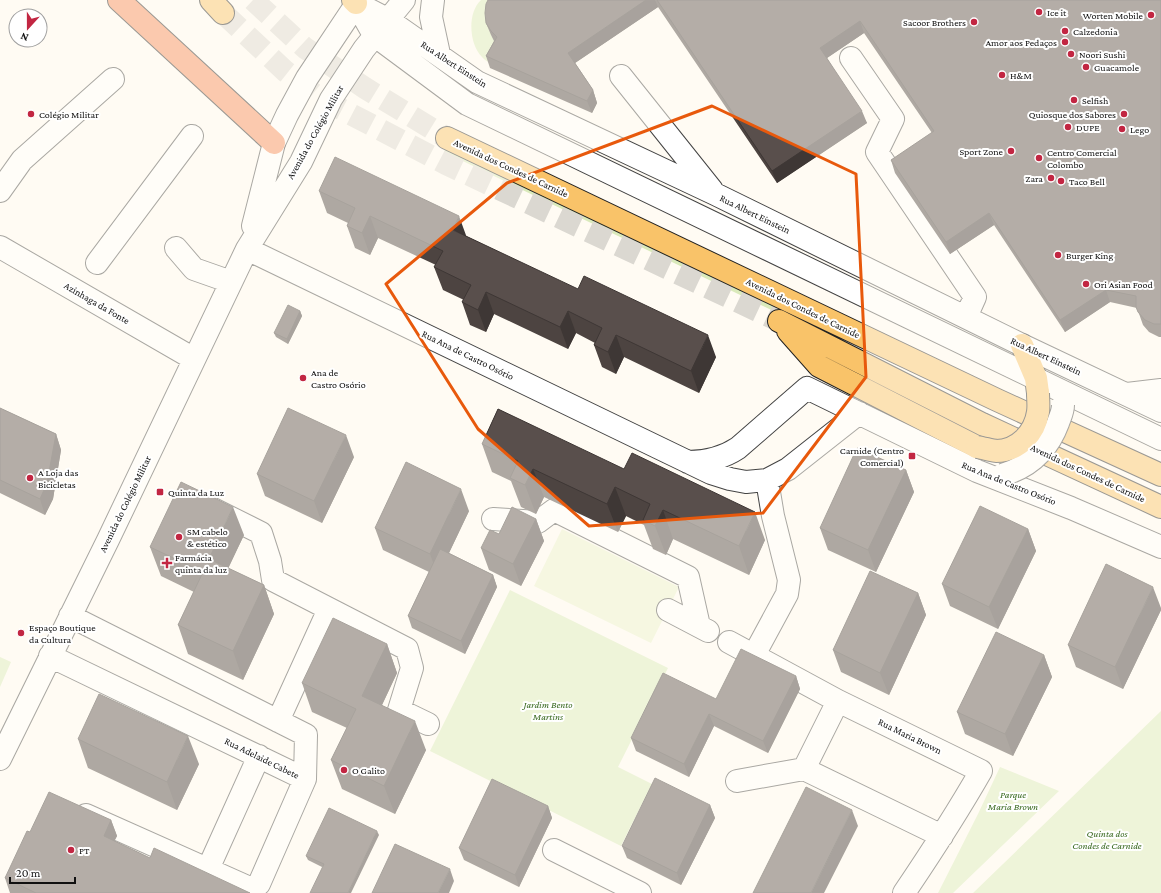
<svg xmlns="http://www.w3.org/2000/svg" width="1161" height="893" font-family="'Crimson Pro',serif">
<rect width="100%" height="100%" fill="#fffbf3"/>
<path fill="#daeabb" d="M481 0H506L491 35 496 44 492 64C489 62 484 60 482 57 469 44 467 13 481 0Z
M451 136 794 301 786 317 444 152Z
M510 590 668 668 618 767 652 784 621 846 430 751Z
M0 657 11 662 0 687Z
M1161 711V893H973Z
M1000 767 1059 791 953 893H938L978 814Z"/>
<path fill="#eaf1cd" d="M562 529 679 587 651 643 534 586Z"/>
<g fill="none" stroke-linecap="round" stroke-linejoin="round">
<path stroke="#dbd8d1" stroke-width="22" stroke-dasharray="22 11" stroke-linecap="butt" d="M253 0 305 48 365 88 447 138
M223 13 285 71 318 97 446 164 779 321"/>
<defs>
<path id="minor" d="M433 0 431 17 439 54
M356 3 374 35 467 104 1161 439
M356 3 387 19 477 82 715 194 1022 345 1161 411
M851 58 893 119 877 152 975 297 966 317
M621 76 712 190
M0 191 22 160 113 79
M253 226 274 143 287 115 307 78 359 0
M0 247 194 359
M176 248 194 269 231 282
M247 249 711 473 730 479 746 482 767 480 788 469 859 413
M97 263 192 136
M1127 394 1161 390
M688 462C707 462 723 458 738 448L807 388 977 471 1071 508 1161 547
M213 509 261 533 270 561 273 580 407 649 412 668 399 710 428 724
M493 519 538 522 554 510 688 577 699 626
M668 610 708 631
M70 616 306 735 305 779 259 884 252 889 86 815
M729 642 838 701
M754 655 787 594 789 580 773 516 767 480
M50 656 305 779
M278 721 329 609
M0 759 108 540 247 249 301 162 331 99 364 49 404 0
M737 781 804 769
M554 850 640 893
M208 869 259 756
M904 893C931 853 957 813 981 771L838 701 804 769 942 836"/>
<path id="major" d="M211 0 223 13
M353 0 356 3
M447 138 997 400 1161 475
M779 321 982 424 1161 507
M788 331 819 366 977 447
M1022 345 1036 378 1038 393"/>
<path id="highway" d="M119 0 274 143"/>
</defs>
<use href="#minor" stroke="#434343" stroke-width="24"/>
<use href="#major" stroke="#212121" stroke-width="24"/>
<use href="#highway" stroke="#212121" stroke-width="24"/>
<use href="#minor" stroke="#fff" stroke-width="22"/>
<use href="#major" stroke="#f9c369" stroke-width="22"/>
<use href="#highway" stroke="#f58d5b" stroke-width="22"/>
<defs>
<path id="minor-bridge" d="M1002 475C1030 467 1048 450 1058 423 1060 417 1063 412 1063 405"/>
<path id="major-bridge" d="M977 447C983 448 990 450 996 451 1018 451 1035 433 1038 412 1039 406 1038 399 1038 393"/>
</defs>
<use href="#minor-bridge" stroke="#434343" stroke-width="24" stroke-linecap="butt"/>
<use href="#major-bridge" stroke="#212121" stroke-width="24" stroke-linecap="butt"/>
<use href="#minor-bridge" stroke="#fff" stroke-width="22"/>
<use href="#major-bridge" stroke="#f9c369" stroke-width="22"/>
</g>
<path fill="#4d4441" d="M488 0H1161V337H1159L1149 332 1143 325 1137 308 1110 302 1065 332 994 225 950 254 895 173 891 160 932 133 864 33 827 58 867 123 777 183 658 7 575 63 593 90 597 103 592 113 490 68 486 56 494 41 491 35 486 23Z
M319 191 466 236 716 357 699 393 624 357 616 374 602 367 594 345 595 343 576 333 568 349 494 314 486 332 470 325 462 302 464 300 443 290 434 267 436 265 378 238 370 255 355 248 347 226 348 223 327 213Z
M300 311 302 316 288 344 276 337 274 333Z
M0 408 56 434 61 450 53 499 45 515 0 493Z
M498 409 765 540 749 575 673 539 666 555 653 549 644 525 626 516 618 532 544 497 536 514 521 507 511 481 492 472 482 444Z
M354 457 322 523 265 496 257 474Z
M906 470 914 492 876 572 828 550 820 528Z
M469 511 449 553 493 575 497 587 465 654 412 628 408 616 429 572 383 550 375 528Z
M536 519 544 541 521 586 489 570 481 548 499 534Z
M1028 529 1036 551 998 629 950 606 942 584Z
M244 535 228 568 264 585 274 614 243 680 188 654 178 625 194 592 161 576 150 547Z
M918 593 926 615 889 695 841 672 833 650Z
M1161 608V610L1123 689 1076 667 1068 645Z
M387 644 397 673 382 705 426 750 395 814 342 789 331 760 347 728 312 712 302 683Z
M1044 655 1052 677 1013 756 965 734 957 712Z
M796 676 800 689 768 753 714 726 689 777 636 751 631 738 716 699Z
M78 739 199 764 177 810 88 768Z
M710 805 715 818 681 885 627 858 622 846Z
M548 806 552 818 519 887 464 860 459 848Z
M111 820 117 836 114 841 150 858 250 893H10L5 878 30 832Z
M379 835 322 867 308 860 306 856Z"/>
<path fill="#3e3735" d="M646 0H655L658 7 572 65 568 53Z
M860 21 864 33 824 60 820 48Z
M593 90 597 103 592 113 587 101Z
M862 111 867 123 777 183 772 171Z
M989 213 994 225 950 254 946 242Z
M370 216 378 238 370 255 362 233Z
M459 216 467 238 453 230Z
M1106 290 1110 302 1065 332 1060 320Z
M486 292 494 314 486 332 478 310Z
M300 311 302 316 288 344 287 339Z
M568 311 576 333 568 349 560 327Z
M616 335 624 357 616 374 608 352Z
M708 335 716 357 699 393 691 371Z
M56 434 61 450 53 499 45 515 40 499Z
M346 435 354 457 322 523 314 501Z
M533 469 544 497 536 514 525 485Z
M906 470 914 492 876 572 868 550Z
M615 487 626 516 618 532 607 504Z
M461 489 469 511 438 576 430 554Z
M233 507 244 535 219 588 209 559Z
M663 510 673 539 666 555 655 526Z
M755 512 765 540 749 575 739 546Z
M536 519 544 541 521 586 513 564Z
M1028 529 1036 551 998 629 989 607Z
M493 575 497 587 465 654 461 641Z
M264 585 274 614 243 680 233 651Z
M1153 587 1161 608V610L1123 689 1115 667Z
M918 593 926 615 889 695 880 673Z
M387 644 397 673 373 724 362 696Z
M1044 655 1052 677 1013 756 1005 734Z
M796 676 800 689 768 753 763 741Z
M709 714 714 726 689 777 684 764Z
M415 721 426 750 395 814 384 786Z
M188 736 199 764 177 810 167 782Z
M710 805 715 818 681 885 677 873Z
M548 806 552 818 519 887 515 875Z
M852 810 858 826 824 893H811Z
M111 820 117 836 109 852 104 836Z
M377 831 379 835 351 893H348Z
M450 869 454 881 449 893H438Z"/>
<path fill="#594f4c" stroke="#3e3735" d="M488 0H646L568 53 593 90 587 101 486 56 497 37 491 31 486 23 485 13 486 4Z
M657 0H1161V324H1154L1145 320 1138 312 1136 307V296L1106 290 1060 320 989 213 946 242 891 160 934 131 860 21 820 48 862 111 772 171Z
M335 157 459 216 453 230 578 289 584 276 708 335 691 371 616 335 608 352 594 345 602 328 568 311 560 327 486 292 478 310 462 302 471 285 434 267 443 251 370 216 362 233 347 226 355 208 319 191Z
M288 305 300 311 287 339 274 333Z
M0 408 56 434 47 483 40 499 0 480Z
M288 408 346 435 314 501 257 474Z
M498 409 624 469 632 453 755 512 739 546 663 510 655 526 643 520 650 504 615 487 607 504 533 469 525 485 510 478 518 461 482 444Z
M857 448 906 470 868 550 820 528Z
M406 462 461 489 430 554 375 528Z
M181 482 233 507 209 559 264 585 233 651 178 625 203 572 150 547Z
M980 506 1028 529 989 607 942 584Z
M512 507 536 519 513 564 481 548 490 530 499 534Z
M440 549 493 575 461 641 408 616Z
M1106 564 1153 587 1115 667 1068 645Z
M870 571 918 593 880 673 833 650Z
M333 618 387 644 362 696 415 721 384 786 331 760 356 709 302 683Z
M996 632 1044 655 1005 734 957 712Z
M741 649 796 676 763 741 709 714 684 764 631 738 663 673 716 699Z
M99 694 188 736 167 782 78 739Z
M655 778 710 805 677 873 622 846Z
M492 779 548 806 515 875 459 848Z
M806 787 852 810 811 893H753Z
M49 792 111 820 104 836 150 858 154 848 250 893H36L5 878 27 831 30 832Z
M329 808 377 831 348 893H310L324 864 306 856Z
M395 844 450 869 438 893H372Z"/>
<path d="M0 0H1161V893H0ZM712 106 856 174 866 377 763 513 589 526 478 429 386 284 507 183Z" fill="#fffbf3" fill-opacity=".55" fill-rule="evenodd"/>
<path fill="none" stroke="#e8590c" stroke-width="3" stroke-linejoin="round" d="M712 106 856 174 866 377 763 513 589 526 478 429 386 284 507 183Z"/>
<g fill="#c22642" stroke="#fff" stroke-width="1.5">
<circle cx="1039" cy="12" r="4"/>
<circle cx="1151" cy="15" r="4"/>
<circle cx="974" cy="22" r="4"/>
<circle cx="1065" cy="31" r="4"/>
<circle cx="1065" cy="42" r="4"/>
<circle cx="1071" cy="54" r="4"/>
<circle cx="1086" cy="67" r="4"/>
<circle cx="1002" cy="75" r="4"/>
<circle cx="1074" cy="100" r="4"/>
<circle cx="31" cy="114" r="4"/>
<circle cx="1124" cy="114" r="4"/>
<circle cx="1068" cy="127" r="4"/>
<circle cx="1122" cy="129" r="4"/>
<circle cx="1011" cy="151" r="4"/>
<circle cx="1039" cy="158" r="4"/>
<circle cx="1051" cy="178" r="4"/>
<circle cx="1061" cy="181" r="4"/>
<circle cx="1058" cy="255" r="4"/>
<circle cx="1086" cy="284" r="4"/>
<circle cx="303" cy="378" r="4"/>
<rect x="908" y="452" width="8" height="8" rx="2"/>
<circle cx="30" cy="478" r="4"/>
<rect x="156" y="488" width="8" height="8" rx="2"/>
<circle cx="179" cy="537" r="4"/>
<path d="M165 557h4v4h4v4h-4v4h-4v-4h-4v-4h4z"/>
<circle cx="21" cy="633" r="4"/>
<circle cx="344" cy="770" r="4"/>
<circle cx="71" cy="850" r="4"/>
</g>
<g text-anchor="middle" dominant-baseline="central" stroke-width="4" stroke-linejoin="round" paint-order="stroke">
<g font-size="10" fill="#101010" stroke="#fff" text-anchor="start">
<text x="1047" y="12">Ice it</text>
<text x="1143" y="15" text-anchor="end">Worten Mobile</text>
<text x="966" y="22" text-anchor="end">Sacoor Brothers</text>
<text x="1073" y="31">Calzedonia</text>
<text x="1057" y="42" text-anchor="end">Amor aos Pedaços</text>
<text x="1079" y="54">Noori Sushi</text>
<text x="1094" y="67">Guacamole</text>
<text x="1010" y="75">H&amp;M</text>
<text x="1082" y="100">Selfish</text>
<text x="39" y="114">Colégio Militar</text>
<text x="1116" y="114" text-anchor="end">Quiosque dos Sabores</text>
<text x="1076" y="127">DUPE</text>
<text x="1130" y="129">Lego</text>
<text x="1003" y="151" text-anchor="end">Sport Zone</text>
<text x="1047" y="152">Centro Comercial<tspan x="1047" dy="12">Colombo</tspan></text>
<text x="1043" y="178" text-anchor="end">Zara</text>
<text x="1069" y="181">Taco Bell</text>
<text x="1066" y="255">Burger King</text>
<text x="1094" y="284">Ori Asian Food</text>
<text x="311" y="372">Ana de<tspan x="311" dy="12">Castro Osório</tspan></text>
<text x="904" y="450" text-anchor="end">Carnide (Centro<tspan x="904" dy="12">Comercial)</tspan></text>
<text x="38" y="472">A Loja das<tspan x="38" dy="12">Bicicletas</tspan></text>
<text x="168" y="492">Quinta da Luz</text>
<text x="187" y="531">SM cabelo<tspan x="187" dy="12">&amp; estético</tspan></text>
<text x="175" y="557">Farmácia<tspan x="175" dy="12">quinta da luz</tspan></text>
<text x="29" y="627">Espaço Boutique<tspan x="29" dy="12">da Cultura</tspan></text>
<text x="352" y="770">O Galito</text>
<text x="79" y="850">PT</text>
</g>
<g font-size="10" fill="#101010" stroke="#fff">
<text transform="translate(454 64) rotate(33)">Rua Albert Einstein</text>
<text transform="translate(315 132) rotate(-61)">Avenida do Colégio Militar</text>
<text transform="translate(511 168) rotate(25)">Avenida dos Condes de Carnide</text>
<text transform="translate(755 214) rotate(26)">Rua Albert Einstein</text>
<text transform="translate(97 303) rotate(30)">Azinhaga da Fonte</text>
<text transform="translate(803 308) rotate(26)">Avenida dos Condes de Carnide</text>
<text transform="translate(468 355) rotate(26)">Rua Ana de Castro Osório</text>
<text transform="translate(1046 356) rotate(25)">Rua Albert Einstein</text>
<text transform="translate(1088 473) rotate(25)">Avenida dos Condes de Carnide</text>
<text transform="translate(1009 483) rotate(22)">Rua Ana de Castro Osório</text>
<text transform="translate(125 504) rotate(-64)">Avenida do Colégio Militar</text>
<text transform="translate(910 736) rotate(26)">Rua Maria Brown</text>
<text transform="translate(262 758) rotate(26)">Rua Adelaide Cabete</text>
</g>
<g font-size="10" font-style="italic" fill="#38691f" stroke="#fff">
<text x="548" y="704">Jardim Bento<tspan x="548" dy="12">Martins</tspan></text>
<text x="1013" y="794">Parque<tspan x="1013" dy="12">Maria Brown</tspan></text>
<text x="1107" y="833">Quinta dos<tspan x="1107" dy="12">Condes de Carnide</tspan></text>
</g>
</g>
<g transform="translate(28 28) rotate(201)"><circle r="19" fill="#ffffff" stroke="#9f9f9f"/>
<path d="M0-3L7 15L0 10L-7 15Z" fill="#c22642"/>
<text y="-6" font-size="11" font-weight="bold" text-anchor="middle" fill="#101010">N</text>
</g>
<path d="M10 877v6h65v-6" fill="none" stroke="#101010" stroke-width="2"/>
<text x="16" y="877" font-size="12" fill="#101010" stroke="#ffffff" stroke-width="3" paint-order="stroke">20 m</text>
</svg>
